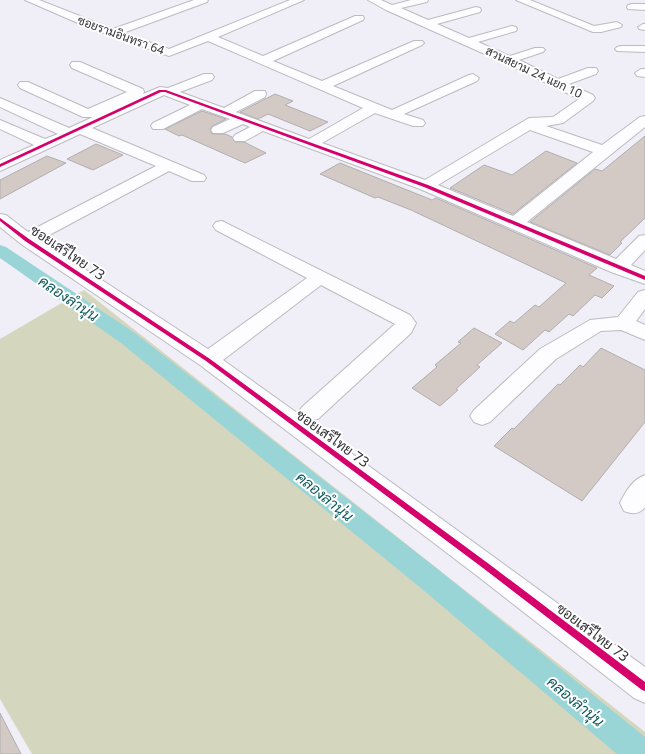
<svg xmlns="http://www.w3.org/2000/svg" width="645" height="754" viewBox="0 0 645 754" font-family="'Noto Sans',Sarabun,sans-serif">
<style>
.green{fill:#d4d6bd}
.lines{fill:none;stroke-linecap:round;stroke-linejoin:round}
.canal{fill:#99d4d7;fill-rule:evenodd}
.building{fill:#d4cac5;stroke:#b1aeb0}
.minor-casing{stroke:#bcbbc1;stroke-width:2}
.minor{fill:#fdfcfe;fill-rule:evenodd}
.cycleway-casing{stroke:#fff;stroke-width:2}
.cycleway{fill:#d6006c;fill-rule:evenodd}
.labels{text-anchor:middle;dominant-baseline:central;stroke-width:4;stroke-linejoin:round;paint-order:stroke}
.far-street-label{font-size:12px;fill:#35343a;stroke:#fff}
.street-label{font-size:14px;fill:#35343a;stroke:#fff}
.water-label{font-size:15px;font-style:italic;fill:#105a5b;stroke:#fff}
</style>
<rect width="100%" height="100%" fill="#f0eef6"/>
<path class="green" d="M 84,290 L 645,732 L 645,754 L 32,754 L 0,699 L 0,339 Z"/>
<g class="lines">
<path class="canal" d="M 0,245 L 6,247 L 135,333 L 440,571 L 645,737 L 645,754 L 617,754 L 422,589 L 121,343 L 0,258 Z"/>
</g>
<path class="building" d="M 275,94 L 293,101 L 285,105 L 328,122 L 310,131 L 268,114 L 258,119 L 240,112 Z
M 202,111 L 226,119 L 212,126 L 210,129 L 212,134 L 225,134 L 232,137 L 235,142 L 244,142 L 266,153 L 245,163 L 182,135 L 179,136 L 165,129 Z
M 645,136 L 645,218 L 620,242 L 622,243 L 610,255 L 530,222 L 595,169 L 602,171 Z
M 96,144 L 123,155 L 93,170 L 67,159 Z
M 546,151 L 577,163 L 513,214 L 450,188 L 484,165 L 512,175 Z
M 47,156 L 66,163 L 0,199 L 0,180 Z
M 340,163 L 432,200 L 436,198 L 597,268 L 589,275 L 614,286 L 602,298 L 595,295 L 573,316 L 569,314 L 549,332 L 545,330 L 523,350 L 495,334 L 510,321 L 514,323 L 535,305 L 539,307 L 566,283 L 411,210 L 378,197 L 375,198 L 320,174 Z
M 474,328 L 502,343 L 477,365 L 480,367 L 456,389 L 458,390 L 440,406 L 412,388 L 437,367 L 435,365 L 461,343 L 458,342 Z
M 601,348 L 645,370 L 645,422 L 582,501 L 494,446 L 512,428 L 514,429 L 558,384 L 560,385 L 580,365 L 583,367 Z
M 0,713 L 21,754 L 0,754 Z"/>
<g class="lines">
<defs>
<path id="minor" d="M 25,0 L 39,0 L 113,29 L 194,0 L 208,0 L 207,2 L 123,33 L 169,49 L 290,0 L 304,0 L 218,37 L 263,56 L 355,16 L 363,16 L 364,18 L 363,20 L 273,61 L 322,81 L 414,41 L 422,41 L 424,43 L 422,45 L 333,86 L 392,110 L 469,75 L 473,74 L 479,78 L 477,81 L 404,114 L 423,120 L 425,123 L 423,126 L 413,126 L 375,113 L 322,143 L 425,180 L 529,118 L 553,117 L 579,99 L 505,63 L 386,10 L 368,0 L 381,0 L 392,5 L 411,0 L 428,0 L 427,2 L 401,8 L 428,20 L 476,7 L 480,8 L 481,10 L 480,12 L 437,24 L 469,38 L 512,26 L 516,27 L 517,29 L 516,31 L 478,42 L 510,56 L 535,48 L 543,48 L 545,50 L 543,52 L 519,60 L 558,79 L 588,68 L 596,68 L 598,71 L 596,74 L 569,84 L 593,95 L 595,98 L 593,101 L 563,123 L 546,126 L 602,145 L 640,117 L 645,116 L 645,127 L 527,222 L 616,259 L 639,236 L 645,235 L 645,250 L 631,265 L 645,271 L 645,284 L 611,272 L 420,189 L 263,131 L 245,141 L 235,141 L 233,138 L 235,135 L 250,127 L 243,124 L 223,133 L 213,133 L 211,130 L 213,127 L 230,119 L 202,109 L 163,129 L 153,129 L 151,126 L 153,123 L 190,105 L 164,95 L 92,128 L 204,175 L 206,178 L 204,181 L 192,181 L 169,171 L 40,240 L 208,349 L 307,278 L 216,230 L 213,226 L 216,222 L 222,221 L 410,315 L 416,323 L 411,333 L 318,419 L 307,421 L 645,667 L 645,703 L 634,698 L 476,575 L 200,365 L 21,244 L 0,227 L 0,214 L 6,215 L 28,232 L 156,166 L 80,134 L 0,171 L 0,160 L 34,145 L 0,129 L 0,120 L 45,139 L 58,134 L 0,107 L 0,98 L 69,128 L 115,107 L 93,117 L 83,117 L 20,88 L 18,85 L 20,82 L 28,82 L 88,109 L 127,92 L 72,68 L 70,65 L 72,62 L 80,62 L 143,89 L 144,92 L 143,94 L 160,87 L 168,88 L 204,74 L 212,74 L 214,77 L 212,80 L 180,92 L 224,108 L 255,91 L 265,91 L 266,94 L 265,97 L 236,112 L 309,139 L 363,108 L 208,41 L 169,56 L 87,27 ZM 530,130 L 593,152 L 513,216 L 438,185 ZM 321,285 L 395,324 L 302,407 L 298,413 L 300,415 L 223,360 Z
M 516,0 L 530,0 L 594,26 L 617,22 L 622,25 L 621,27 L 601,32 L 593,32 Z
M 632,4 L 645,4 L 645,10 L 628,9 L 627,7 L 628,5 Z
M 643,24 L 645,24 L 645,30 L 639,29 L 638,27 Z
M 621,46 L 645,46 L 645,52 L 617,51 L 615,49 L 617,47 Z
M 641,69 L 645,69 L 645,77 L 637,76 L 635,73 Z
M 645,290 L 645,309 L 636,321 L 645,325 L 645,340 L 621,330 L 601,331 L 556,359 L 490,422 L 482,425 L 474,422 L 470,416 L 474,410 L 540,349 L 590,320 L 618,317 L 638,292 Z
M 645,475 L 645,507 C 639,515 632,514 624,511 L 620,503 C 626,491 632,480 645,475 Z"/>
</defs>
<use href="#minor" class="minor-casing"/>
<use href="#minor" class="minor"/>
<defs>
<path id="cycleway" d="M 159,90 L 166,90 L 428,185 L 645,276 L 645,280 L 424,187 L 165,92 L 161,92 L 0,167 L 0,164 Z
M 0,218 L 29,239 L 210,359 L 489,564 L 645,682 L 645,691 L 642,690 L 483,568 L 206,361 L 25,241 L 0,221 Z"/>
</defs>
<use href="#cycleway" class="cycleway-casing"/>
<use href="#cycleway" class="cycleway"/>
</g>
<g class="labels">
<g class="far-street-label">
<text transform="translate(121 35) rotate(20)">ซอยรามอินทรา 64</text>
<text transform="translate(534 72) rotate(25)">สวนสยาม 24 แยก 10</text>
</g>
<g class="street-label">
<text transform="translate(68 252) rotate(34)">ซอยเสรีไทย 73</text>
<text transform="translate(333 438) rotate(36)">ซอยเสรีไทย 73</text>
<text transform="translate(593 632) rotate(37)">ซอยเสรีไทย 73</text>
</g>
<g class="water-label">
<text transform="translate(69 298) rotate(34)">คลองลำนุ่น</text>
<text transform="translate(325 496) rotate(39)">คลองลำนุ่น</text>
<text transform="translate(576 701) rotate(40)">คลองลำนุ่น</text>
</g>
</g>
</svg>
